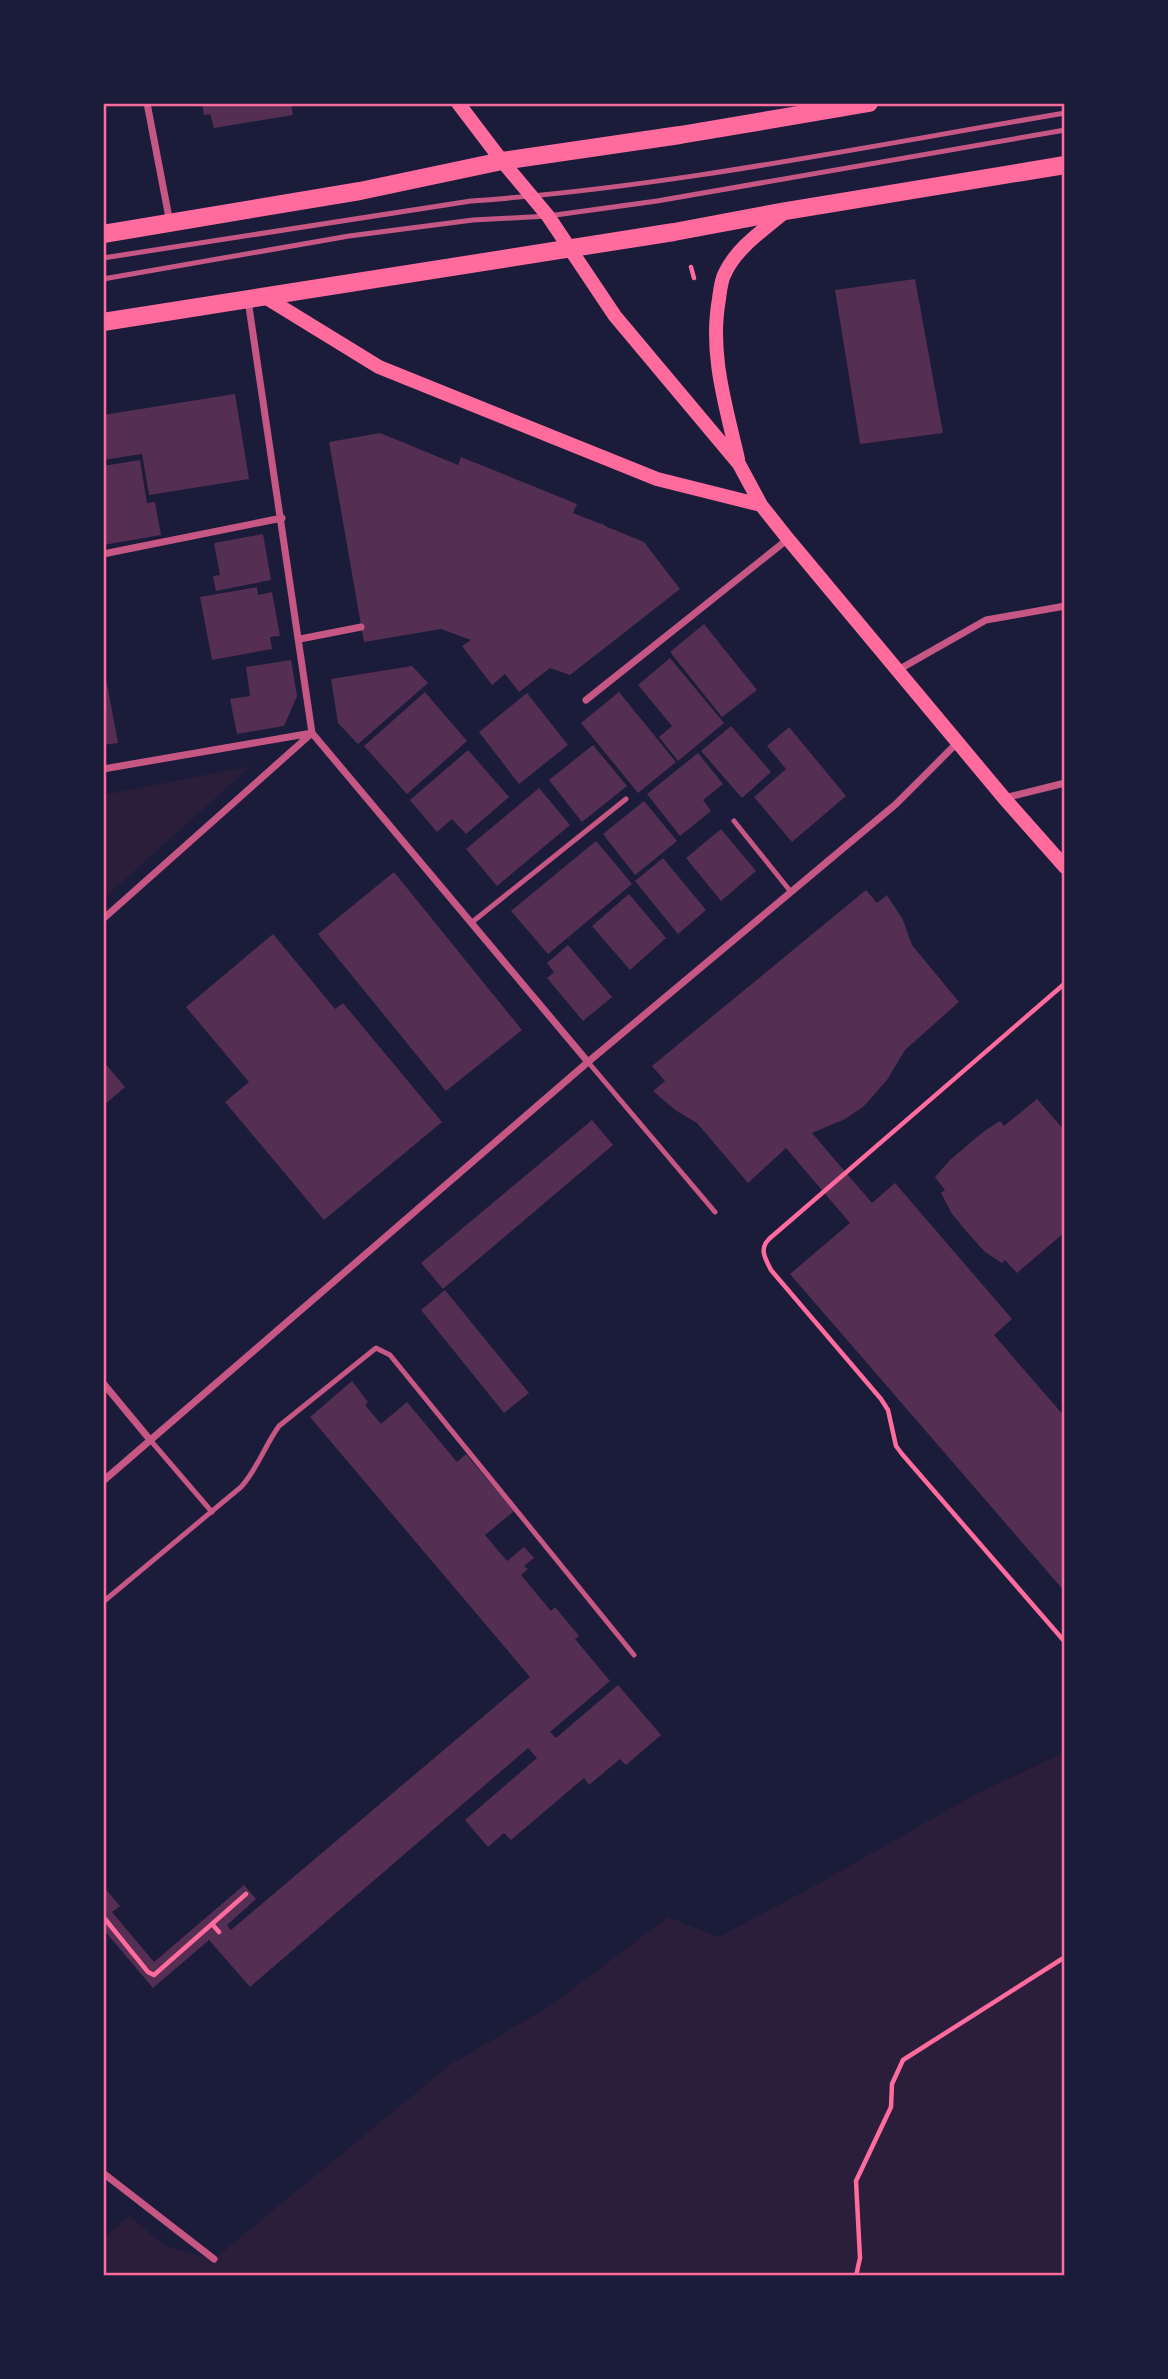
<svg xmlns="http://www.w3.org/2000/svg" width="1168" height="2379" viewBox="0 0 1168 2379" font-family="'Golos Text',sans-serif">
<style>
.green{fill:#2a1e3b}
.building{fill:#542f53}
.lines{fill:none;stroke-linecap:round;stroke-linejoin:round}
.path{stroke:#ff6b9d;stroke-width:4.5}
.service{stroke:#c65784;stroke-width:5}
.minor{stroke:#c65784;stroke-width:7}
.secondary{stroke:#ff6b9d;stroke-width:14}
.primary{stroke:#ff6b9d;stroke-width:18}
.neatline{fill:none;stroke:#ff6b9d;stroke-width:2.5}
</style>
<rect width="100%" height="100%" fill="#1b1b3a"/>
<path class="green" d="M 251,766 L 103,899 L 103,795 Z
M 1065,1752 L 1065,2276 L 103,2276 L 103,2238 L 129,2216 L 165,2246 L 214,2259 L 451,2064 L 550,2006 L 668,1917 L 718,1937 L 818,1884 L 974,1795 Z"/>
<path class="building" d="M 202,103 L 291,103 L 293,115 L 214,128 L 210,114 L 204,115 Z
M 915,279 L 943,433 L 860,444 L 835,290 Z
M 235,394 L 249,479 L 149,495 L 142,454 L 103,460 L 103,415 Z
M 380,433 L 458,465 L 461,457 L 577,504 L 573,513 L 601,524 L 602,523 L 605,526 L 644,542 L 680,589 L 570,675 L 550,668 L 519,692 L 505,674 L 492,685 L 462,646 L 471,640 L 441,629 L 364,642 L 329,442 Z
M 140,460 L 147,503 L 155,502 L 161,535 L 103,545 L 103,466 Z
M 263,534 L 271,580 L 216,591 L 213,576 L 220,575 L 214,543 Z
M 257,587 L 258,595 L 272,592 L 280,636 L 270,637 L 272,649 L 212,660 L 200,597 Z
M 704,624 L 757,690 L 722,717 L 670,652 Z
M 670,658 L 724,723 L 678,761 L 659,737 L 672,726 L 638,685 Z
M 291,660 L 297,696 L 284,726 L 237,734 L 230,699 L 250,696 L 246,667 Z
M 103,662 L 118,743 L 103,745 Z
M 412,666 L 428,683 L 358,744 L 338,723 L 331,679 Z
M 425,692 L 467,741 L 407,794 L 364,746 Z
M 619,692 L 676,762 L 638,793 L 581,723 Z
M 527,693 L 568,745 L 519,784 L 479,732 Z
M 731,726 L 771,772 L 742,798 L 701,751 Z
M 789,727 L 846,796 L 792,842 L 754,797 L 786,769 L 767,746 Z
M 593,745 L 627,786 L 582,822 L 549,780 Z
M 468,750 L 509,797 L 466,834 L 452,819 L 437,832 L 410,800 Z
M 698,753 L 723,784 L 703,800 L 711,811 L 680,836 L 647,794 Z
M 539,788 L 570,825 L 497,886 L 466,849 Z
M 644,801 L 677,841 L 635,875 L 603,834 Z
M 721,829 L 756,871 L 721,901 L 686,858 Z
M 596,841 L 632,884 L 548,954 L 511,911 Z
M 663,858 L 706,910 L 678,934 L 635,881 Z
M 394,872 L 522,1030 L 446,1091 L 318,934 Z
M 866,890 L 877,903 L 887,895 L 903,920 L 912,945 L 959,1002 L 905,1050 L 887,1080 L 863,1107 L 845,1119 L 812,1133 L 872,1203 L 895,1183 L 1012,1319 L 994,1335 L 1065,1417 L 1065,1592 L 790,1274 L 850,1223 L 786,1148 L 748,1183 L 697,1123 L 675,1110 L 653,1091 L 665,1081 L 652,1066 Z
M 629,894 L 666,938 L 630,970 L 592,926 Z
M 273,934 L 335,1009 L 343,1003 L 442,1122 L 324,1220 L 225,1102 L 249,1082 L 186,1007 Z
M 568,945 L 612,997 L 583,1021 L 547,978 L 554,972 L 547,963 Z
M 103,1061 L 125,1087 L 103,1106 Z
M 1037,1099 L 1065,1131 L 1065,1232 L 1017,1273 L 1005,1260 L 1002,1263 L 984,1251 L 967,1232 L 952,1214 L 941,1193 L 945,1190 L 935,1177 L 950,1160 L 983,1132 L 1000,1121 L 1004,1126 Z
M 592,1120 L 613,1145 L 443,1289 L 421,1263 Z
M 445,1290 L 529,1393 L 504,1413 L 421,1310 Z
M 352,1381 L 368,1402 L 365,1405 L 381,1424 L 407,1402 L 457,1462 L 466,1454 L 514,1511 L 485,1535 L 507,1561 L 524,1547 L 534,1558 L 524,1566 L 528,1569 L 521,1575 L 551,1611 L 555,1607 L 579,1636 L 575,1639 L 610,1681 L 550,1732 L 556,1738 L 618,1685 L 661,1735 L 626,1765 L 620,1759 L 589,1785 L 584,1778 L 511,1840 L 504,1833 L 488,1847 L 465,1820 L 537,1758 L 528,1748 L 250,1987 L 209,1940 L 153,1988 L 103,1929 L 103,1886 L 120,1906 L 112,1912 L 154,1962 L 244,1885 L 256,1899 L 227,1925 L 231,1930 L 530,1677 L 310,1417 Z"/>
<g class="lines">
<path class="path" d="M 691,267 L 694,278
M 1063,985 L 769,1239 C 759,1249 765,1258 771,1270 L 881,1399 L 888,1410 L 896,1446 L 902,1454 L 1065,1642
M 105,1919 L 148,1972 L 154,1975 L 246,1894
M 212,1924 L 219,1932
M 856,2276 L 860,2258 L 856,2181 L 891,2107 L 892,2084 L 903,2060 L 1065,1957"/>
<path class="service" d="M 103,258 L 471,201 C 671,187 868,146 1065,113
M 103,279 L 349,236 L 473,220 L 548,216 L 657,201 L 1065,130
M 734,821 L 791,892
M 471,923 L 626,799
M 588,1062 L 715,1212
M 151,1441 L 212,1512
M 103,1602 L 241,1487 C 257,1470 265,1445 279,1426 L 376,1348 L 390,1355 L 634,1655"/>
<path class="minor" d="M 147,103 L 170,223
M 248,300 L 312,733 L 588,1062
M 103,554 L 282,518
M 300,639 L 361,627
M 898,670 L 986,620 L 1065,606
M 586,700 L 788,539
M 103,769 L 312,733
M 1004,798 L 1065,783
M 103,919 L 312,733
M 103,1383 L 151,1441
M 103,1481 L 588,1062 L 896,804 L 958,742
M 103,2173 L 214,2259"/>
<path class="secondary" d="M 458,103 L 502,161 L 548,216 L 615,316 L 739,464 L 761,505 L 788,539 L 1004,798 L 1065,867
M 265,297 L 379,367 L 657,479 L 761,505
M 738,459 C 726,406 709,354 719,299 C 720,291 721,280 725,273 C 737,247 765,229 786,211"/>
<path class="primary" d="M 103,234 L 360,191 L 502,161 L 680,135 L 869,103
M 103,322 L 674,232 L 786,211 L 1065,165"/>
</g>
<rect width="1168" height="2379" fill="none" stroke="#1b1b3a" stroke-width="210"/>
<rect x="105" y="105" width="958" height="2169" class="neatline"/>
</svg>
